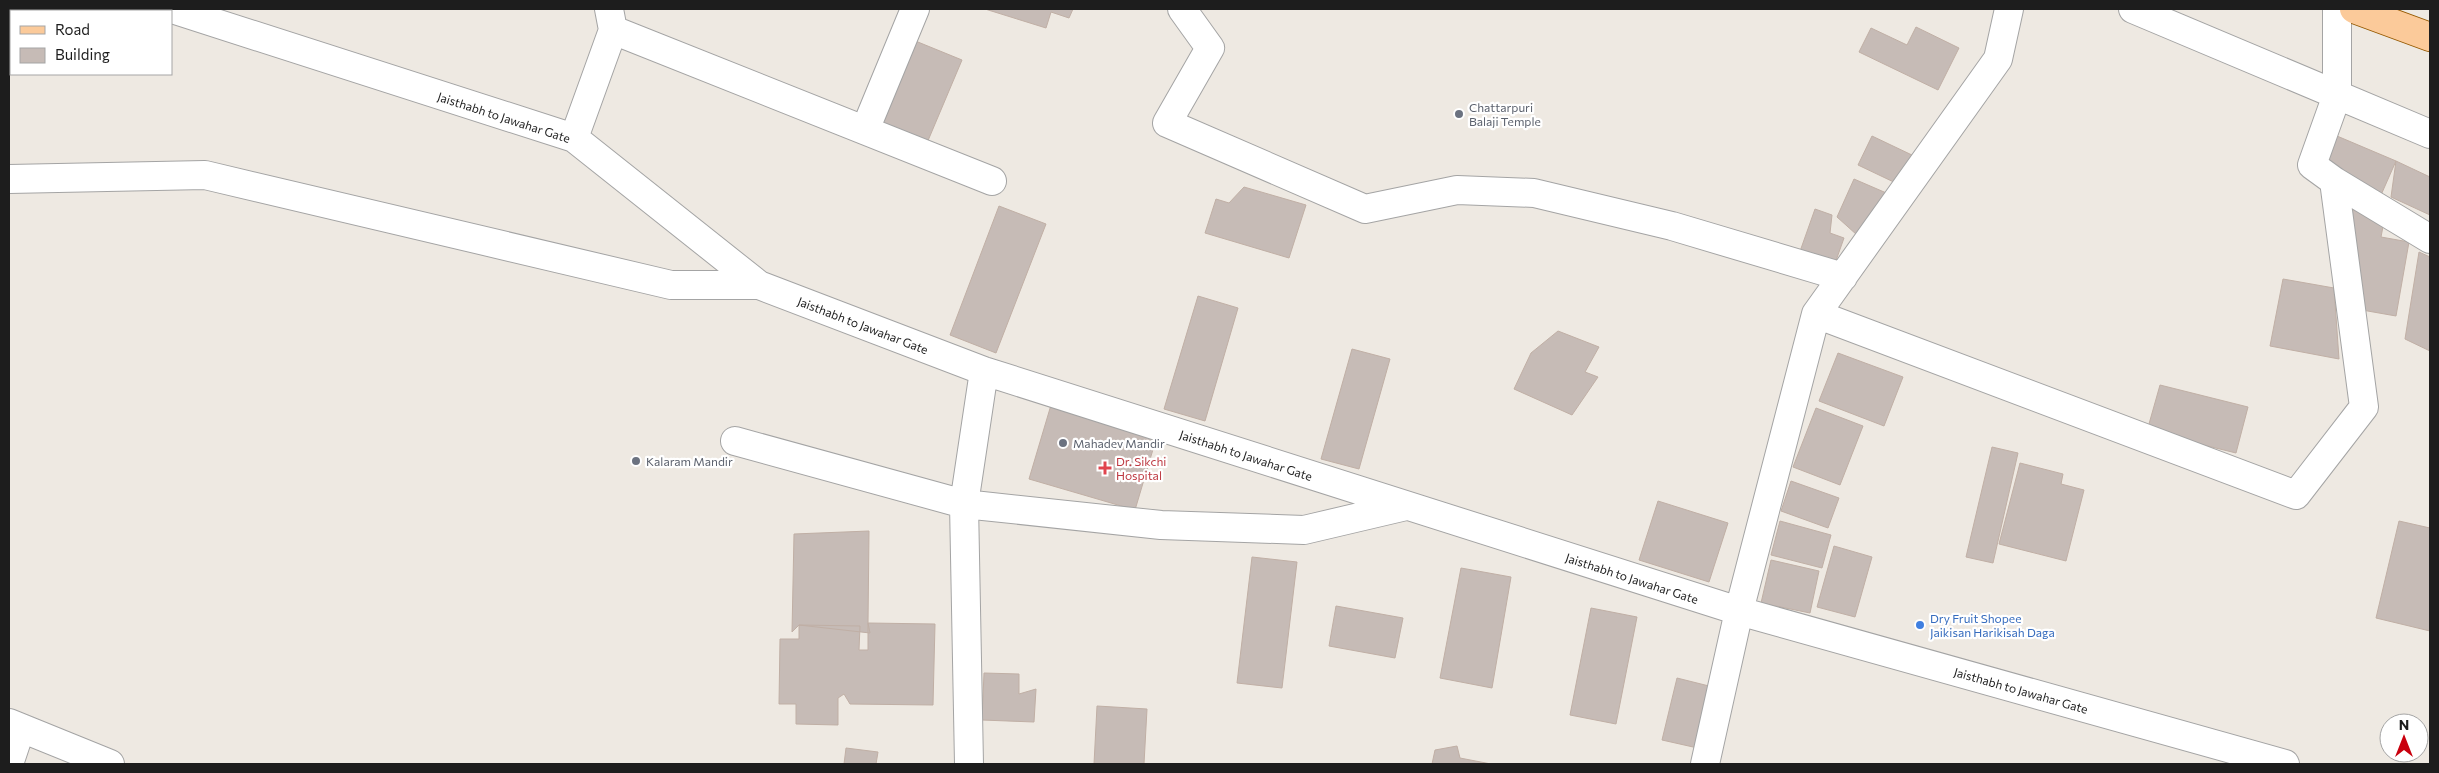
<svg xmlns="http://www.w3.org/2000/svg" width="2439" height="773" viewBox="0 0 2439 773" font-family="Commissioner,sans-serif">
<style>
.building{fill:#c6bbb6;stroke:#c0afa5}
.lines{fill:none;stroke-linecap:round;stroke-linejoin:round}
.minor-casing{stroke:#a4a4a4;stroke-width:30}
.primary-casing{stroke:#955900;stroke-width:30}
.minor{stroke:#fff;stroke-width:28}
.primary{stroke:#fbca9a;stroke-width:28}
.worship-dot{fill:#6b7280;stroke:#fff;stroke-width:2}
.health-dot{fill:#e0444e;stroke:#fff;stroke-width:2}
.shop-dot{fill:#3f7fe0;stroke:#fff;stroke-width:2}
.labels{text-anchor:middle;dominant-baseline:central;stroke-width:4.5;stroke-linejoin:round;paint-order:stroke}
.worship-label{font-size:12px;fill:#5b616d;stroke:#fff;text-anchor:start}
.street-label{font-size:12px;fill:#1d1d1d;stroke:#fff}
.health-label{font-size:12px;fill:#be3a42;stroke:#fff;text-anchor:start}
.shop-label{font-size:12px;fill:#366cbe;stroke:#fff;text-anchor:start}
</style>
<rect width="100%" height="100%" fill="#eee9e2"/>
<path class="building" d="M 985,9 L 1073,9 L 1069,18 L 1051,12 L 1046,28 Z
M 1916,27 L 1959,48 L 1938,90 L 1859,52 L 1871,28 L 1907,45 Z
M 913,40 L 962,60 L 927,143 L 878,123 Z
M 1872,136 L 1914,156 L 1900,185 L 1858,165 Z
M 2337,136 L 2396,161 L 2381,195 L 2322,170 Z
M 2396,161 L 2430,177 L 2430,215 L 2391,197 Z
M 1854,179 L 1891,195 L 1857,235 L 1837,217 Z
M 1244,187 L 1306,205 L 1289,258 L 1205,233 L 1216,199 L 1229,203 Z
M 999,206 L 1046,224 L 996,353 L 950,335 Z
M 1815,209 L 1832,215 L 1830,233 L 1844,238 L 1833,269 L 1798,257 Z
M 2346,209 L 2385,216 L 2381,237 L 2409,242 L 2396,316 L 2362,310 Z
M 2419,252 L 2430,257 L 2430,351 L 2405,339 Z
M 2283,279 L 2334,288 L 2339,359 L 2270,346 Z
M 1198,296 L 1238,308 L 1205,421 L 1164,409 Z
M 1558,331 L 1599,347 L 1585,372 L 1598,377 L 1572,415 L 1514,389 L 1531,353 Z
M 1352,349 L 1390,359 L 1359,469 L 1321,459 Z
M 1838,353 L 1903,377 L 1884,426 L 1819,401 Z
M 2160,385 L 2248,407 L 2236,453 L 2147,431 Z
M 1051,405 L 1157,436 L 1135,510 L 1029,479 Z
M 1816,408 L 1863,426 L 1840,485 L 1793,467 Z
M 1992,447 L 2018,453 L 1993,563 L 1966,557 Z
M 2020,463 L 2063,474 L 2061,484 L 2084,490 L 2066,561 L 1999,544 Z
M 1791,481 L 1839,498 L 1828,528 L 1781,511 Z
M 1658,501 L 1728,523 L 1709,582 L 1639,560 Z
M 1780,521 L 1831,535 L 1822,568 L 1771,555 Z
M 2399,521 L 2430,528 L 2430,631 L 2376,618 Z
M 869,531 L 868,623 L 870,633 L 799,625 L 792,632 L 794,534 Z
M 1834,546 L 1872,557 L 1855,617 L 1817,607 Z
M 1252,557 L 1297,562 L 1282,688 L 1237,683 Z
M 1771,560 L 1819,571 L 1810,613 L 1761,603 Z
M 1461,568 L 1511,577 L 1492,688 L 1440,678 Z
M 1336,606 L 1403,618 L 1395,658 L 1329,646 Z
M 1591,608 L 1637,617 L 1616,724 L 1570,715 Z
M 868,623 L 935,624 L 933,705 L 850,704 L 844,694 L 838,698 L 838,725 L 796,724 L 796,704 L 779,704 L 780,639 L 799,639 L 799,625 L 860,626 L 859,650 L 868,650 Z
M 984,673 L 1019,674 L 1019,694 L 1036,689 L 1034,722 L 982,720 Z
M 1677,678 L 1717,688 L 1702,749 L 1662,740 Z
M 1097,706 L 1147,709 L 1144,764 L 1094,764 Z
M 1457,746 L 1460,758 L 1491,764 L 1432,764 L 1435,750 Z
M 846,748 L 878,752 L 876,764 L 844,764 Z"/>
<g class="lines">
<defs>
<path id="minor" d="M 172,9 L 574,138 L 759,285 L 984,371 L 1739,611 L 2285,764
M 1182,9 L 1210,48 L 1167,123 L 1365,209 L 1457,190 L 1534,193 L 1672,226 L 1843,277
M 2133,9 L 2430,134
M 613,30 L 992,181
M 865,130 L 915,9
M 574,138 L 613,30 L 609,9
M 9,179 L 205,175 L 671,285 L 759,285
M 2334,181 L 2430,239
M 1816,314 L 2296,495 L 2364,407 L 2334,181 L 2312,165 L 2337,95 L 2337,9
M 735,441 L 964,504 L 1161,525 L 1304,530 L 1406,506
M 9,723 L 110,764
M 9,764 L 21,728
M 969,764 L 964,504 L 984,371
M 1705,764 L 1739,611 L 1816,314 L 1998,59 L 2009,9"/>
<path id="primary" d="M 2354,9 L 2430,37"/>
</defs>
<use href="#minor" class="minor-casing"/>
<use href="#primary" class="primary-casing"/>
<use href="#minor" class="minor"/>
<use href="#primary" class="primary"/>
</g>
<g class="worship-dot">
<circle cx="1459" cy="114" r="5"/>
<circle cx="1063" cy="443" r="5"/>
<circle cx="636" cy="461" r="5"/>
</g>
<path class="health-dot" d="M1102.5 460.5h5v5h5v5h-5v5h-5v-5h-5v-5h5z"/>
<circle class="shop-dot" cx="1920" cy="625" r="5"/>
<g class="labels">
<g class="worship-label">
<text x="1469" y="107">Chattarpuri<tspan x="1469" dy="14">Balaji Temple</tspan></text>
<text x="1073" y="443">Mahadev Mandir</text>
<text x="646" y="461">Kalaram Mandir</text>
</g>
<g class="street-label">
<text transform="translate(504 117) rotate(18)">Jaisthabh to Jawahar Gate</text>
<text transform="translate(863 325) rotate(21)">Jaisthabh to Jawahar Gate</text>
<text transform="translate(1246 455) rotate(18)">Jaisthabh to Jawahar Gate</text>
<text transform="translate(1632 578) rotate(18)">Jaisthabh to Jawahar Gate</text>
<text transform="translate(2021 690) rotate(16)">Jaisthabh to Jawahar Gate</text>
</g>
<g class="health-label">
<text x="1116" y="461">Dr. Sikchi<tspan x="1116" dy="14">Hospital</tspan></text>
</g>
<g class="shop-label">
<text x="1930" y="618">Dry Fruit Shopee<tspan x="1930" dy="14">Jaikisan Harikisah Daga</tspan></text>
</g>
</g>
<rect width="2439" height="773" fill="none" stroke="#1d1d1d" stroke-width="20"/>
<rect x="10" y="10" width="162" height="65" fill="#ffffff" stroke="#a5a5a5"/>
<rect x="20" y="26" width="25" height="8" fill="#fbca9a" stroke="#a5a5a5"/>
<text x="55" y="35" font-size="15" fill="#1d1d1d">Road</text>
<rect x="20" y="48" width="25" height="15" fill="#c6bbb6" stroke="#a5a5a5"/>
<text x="55" y="60" font-size="15" fill="#1d1d1d">Building</text>
<g transform="translate(2404 738)"><circle r="24" fill="#ffffff" stroke="#a5a5a5"/>
<path d="M0-4L9 19L0 12L-9 19Z" fill="#c9000e"/>
<text y="-8" font-size="14" font-weight="bold" text-anchor="middle" fill="#1d1d1d">N</text>
</g>
</svg>
